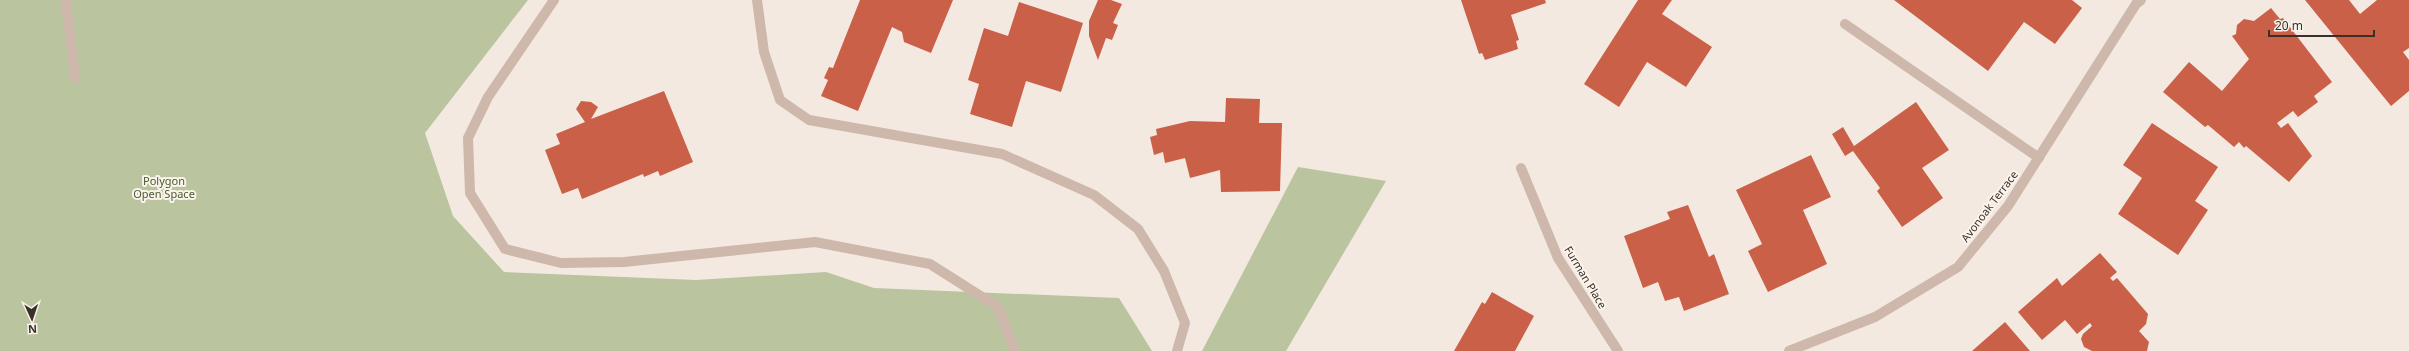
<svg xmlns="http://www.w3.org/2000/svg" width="2409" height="351" viewBox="0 0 2409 351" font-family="'Noto Sans',sans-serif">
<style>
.green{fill:#bac49f}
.building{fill:#ca6048}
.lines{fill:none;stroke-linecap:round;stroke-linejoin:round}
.service{stroke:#cdb8ab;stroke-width:10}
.minor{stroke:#cdb8ab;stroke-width:10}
.labels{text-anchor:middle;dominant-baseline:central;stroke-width:4;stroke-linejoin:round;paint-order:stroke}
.park-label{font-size:11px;fill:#4c5a2d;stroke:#fbf4ed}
.street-label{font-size:11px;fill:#3b2f2a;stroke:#fbf4ed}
</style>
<rect width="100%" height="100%" fill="#f4e9e0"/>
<path class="green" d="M 0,0 L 528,0 L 425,133 L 453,216 L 504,272 L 696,280 L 826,272 L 874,288 L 1119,298 L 1152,351 L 0,351 Z
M 1298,167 L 1386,181 L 1286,351 L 1202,351 Z"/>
<path class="building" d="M 860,0 L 953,0 L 931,53 L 904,42 L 902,32 L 892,27 L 858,111 L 821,96 L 828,80 L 824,78 L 829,67 L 833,68 Z
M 1098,0 L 1111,0 L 1122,4 L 1113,23 L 1118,25 L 1112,40 L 1106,38 L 1098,60 L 1089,36 L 1089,21 Z
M 1461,0 L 1545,0 L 1546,3 L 1511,15 L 1519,40 L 1516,41 L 1518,49 L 1485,60 L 1482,53 L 1479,54 Z
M 1638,0 L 1672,0 L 1662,14 L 1712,47 L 1686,87 L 1647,62 L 1619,107 L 1584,84 Z
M 1894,0 L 2072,0 L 2082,8 L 2055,44 L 2024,22 L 1988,71 Z
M 2305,0 L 2349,0 L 2360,14 L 2377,0 L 2409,0 L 2409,48 L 2403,52 L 2409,60 L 2409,91 L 2391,106 Z
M 1019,2 L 1083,23 L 1061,92 L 1026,81 L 1012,127 L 970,114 L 979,84 L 968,80 L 984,28 L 1008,36 Z
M 2271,8 L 2280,19 L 2283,18 L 2332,82 L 2314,96 L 2318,102 L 2298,117 L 2293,111 L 2277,123 L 2281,128 L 2288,123 L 2312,156 L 2289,182 L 2246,146 L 2244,148 L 2239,142 L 2234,147 L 2208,125 L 2205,127 L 2163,92 L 2189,62 L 2222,91 L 2249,59 L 2232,36 L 2236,34 L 2237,25 L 2244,19 L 2254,21 Z
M 664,91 L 693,162 L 660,176 L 658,171 L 644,177 L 643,174 L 582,199 L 578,188 L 562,194 L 545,150 L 560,144 L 556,134 L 585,122 L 576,109 L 581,101 L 591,102 L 598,107 L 591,119 Z
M 1226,98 L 1260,99 L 1259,123 L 1282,123 L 1280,191 L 1221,192 L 1220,170 L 1190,178 L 1185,158 L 1165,163 L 1163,152 L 1154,155 L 1150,137 L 1157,135 L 1156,129 L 1190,121 L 1225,122 Z
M 1916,102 L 1949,150 L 1922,168 L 1943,198 L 1902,227 L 1877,191 L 1880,188 L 1853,151 L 1845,156 L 1832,134 L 1843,127 L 1854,146 Z
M 2152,123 L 2218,167 L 2195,201 L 2208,210 L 2178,255 L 2118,214 L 2142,178 L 2123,165 Z
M 1811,155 L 1831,197 L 1803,210 L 1827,264 L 1768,292 L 1748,251 L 1762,244 L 1736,190 Z
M 1688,205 L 1709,257 L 1714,254 L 1729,294 L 1684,311 L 1679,297 L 1665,301 L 1658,282 L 1643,288 L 1624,236 L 1670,219 L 1667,212 Z
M 2100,253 L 2117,272 L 2110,278 L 2113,281 L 2117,278 L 2148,314 L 2146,324 L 2139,331 L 2149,342 L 2147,351 L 2092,351 L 2084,347 L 2081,339 L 2083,334 L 2092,326 L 2090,323 L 2077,334 L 2065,320 L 2042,340 L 2018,312 L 2057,278 L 2062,286 Z
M 1492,292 L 1534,316 L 1515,351 L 1454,351 L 1482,302 L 1485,304 Z
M 2005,322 L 2030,351 L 1972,351 Z"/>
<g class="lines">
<path class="service" d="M 66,0 L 75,78
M 554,0 L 488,97 L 468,138 L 470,193 L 505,249 L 561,263 L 624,262 L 815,242 L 930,264 L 998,307 L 1015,351
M 757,0 L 764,52 L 780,100 L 809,120 L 1002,154 L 1094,195 L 1138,229 L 1164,271 L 1185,323 L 1177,351
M 1845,24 L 2039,158"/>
<path class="minor" d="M 1521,168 L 1558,258 L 1618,351
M 1789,351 L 1875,317 L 1958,267 L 2008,206 L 2136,4 L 2141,0"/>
</g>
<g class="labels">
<g class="park-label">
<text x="164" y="180">Polygon<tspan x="164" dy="13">Open Space</tspan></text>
</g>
<g class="street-label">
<text transform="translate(1989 206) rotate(-53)">Avonoak Terrace</text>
<text transform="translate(1586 277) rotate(59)">Furman Place</text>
</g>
</g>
<g transform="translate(32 319) rotate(177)" stroke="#fbf4ed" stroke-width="3" paint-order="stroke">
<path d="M0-3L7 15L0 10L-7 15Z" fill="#3b2f2a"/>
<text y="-6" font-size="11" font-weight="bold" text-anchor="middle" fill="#3b2f2a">N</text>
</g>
<path d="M2269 30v6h105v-6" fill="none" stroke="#3b2f2a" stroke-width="2"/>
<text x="2275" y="30" font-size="12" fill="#3b2f2a" stroke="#fbf4ed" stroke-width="3" paint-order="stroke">20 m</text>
</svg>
